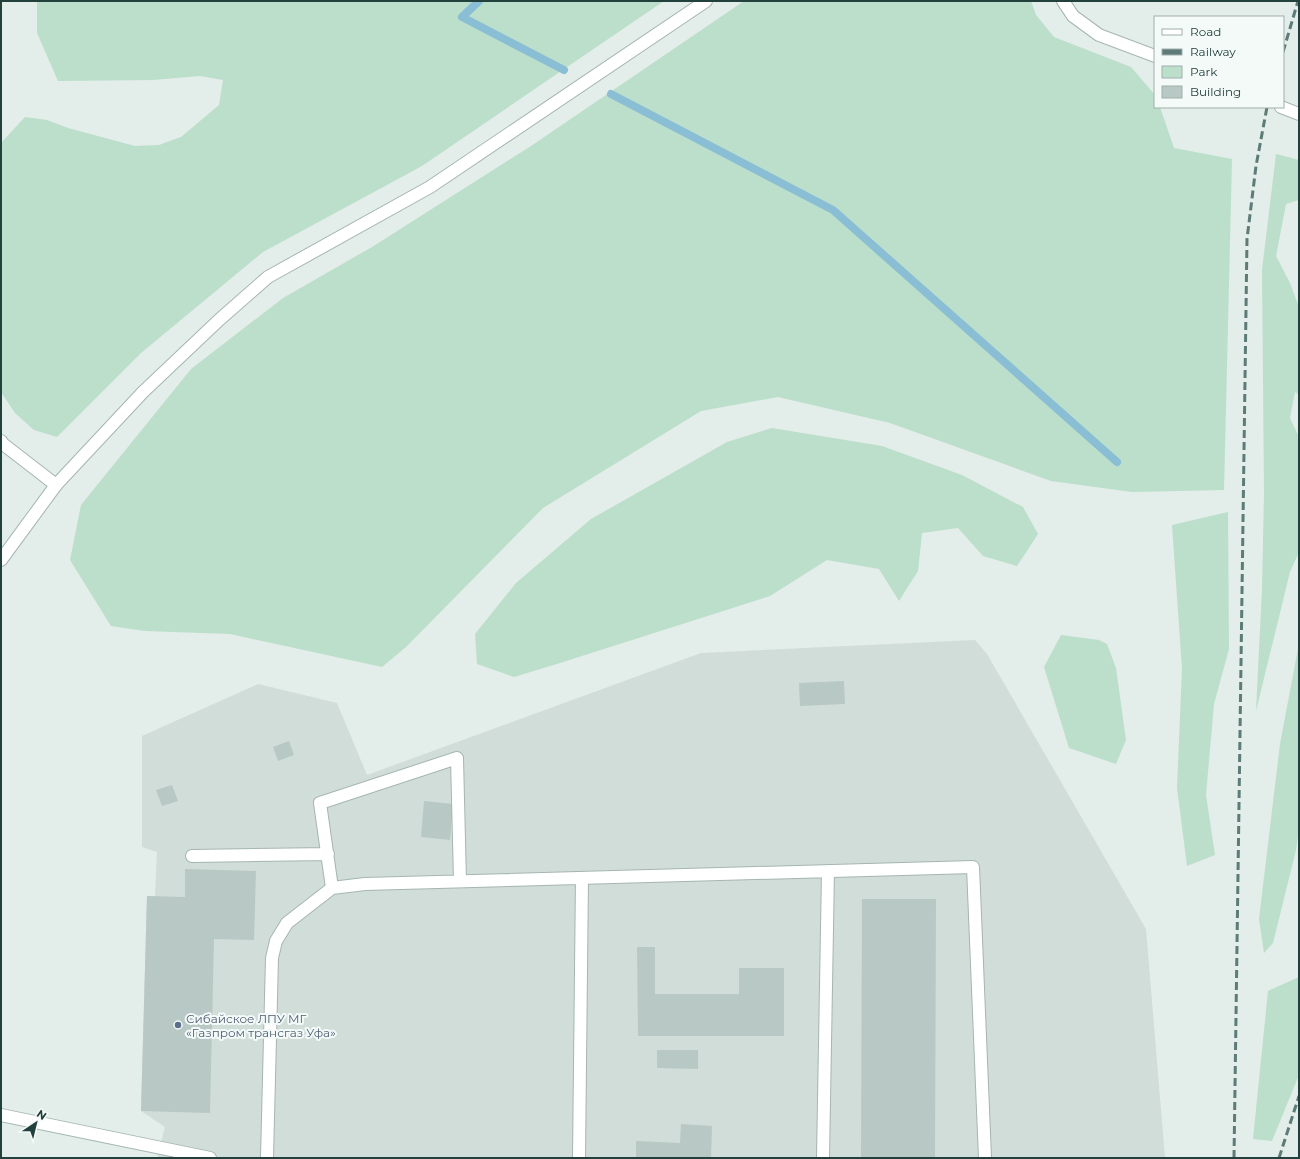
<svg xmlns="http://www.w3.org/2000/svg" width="1300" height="1159" viewBox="0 0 1300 1159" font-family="Montserrat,sans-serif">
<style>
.built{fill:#d1ddd9}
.green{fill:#bbdfca}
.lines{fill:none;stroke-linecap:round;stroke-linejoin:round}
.stream{stroke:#8abed4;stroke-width:8}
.building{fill:#b8c8c4}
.service-casing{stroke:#a5b6b2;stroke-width:14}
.minor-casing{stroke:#a5b6b2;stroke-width:14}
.tertiary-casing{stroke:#a5b6b2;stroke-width:14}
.service{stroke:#fff;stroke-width:12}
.minor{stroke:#fff;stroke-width:12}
.tertiary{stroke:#fff;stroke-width:12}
.rail{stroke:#5d7b77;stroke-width:3;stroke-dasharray:8 4;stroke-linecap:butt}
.service-dot{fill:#5c6f8a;stroke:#f4faf8;stroke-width:1.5}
.labels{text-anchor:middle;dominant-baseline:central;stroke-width:4;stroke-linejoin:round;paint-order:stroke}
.service-label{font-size:12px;fill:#4e5e75;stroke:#f4faf8;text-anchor:start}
</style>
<rect width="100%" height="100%" fill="#e3edea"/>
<path class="built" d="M 975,640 L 987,654 L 1146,929 L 1165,1158 L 157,1158 L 165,1127 L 141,1111 L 147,896 L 155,896 L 157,852 L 142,847 L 142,736 L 258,684 L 337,703 L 367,775 L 701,653 Z"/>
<path class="green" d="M 37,1 L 664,1 L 422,166 L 263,252 L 141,353 L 57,437 L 34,430 L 15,413 L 1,392 L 1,143 L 25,117 L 47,120 L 68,128 L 135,146 L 159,145 L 181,137 L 219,105 L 223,80 L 200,76 L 153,80 L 58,81 L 37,33 Z
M 744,1 L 1031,1 L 1036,15 L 1054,37 L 1131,67 L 1155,95 L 1155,107 L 1160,107 L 1174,148 L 1232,159 L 1224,490 L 1132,492 L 1051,481 L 890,423 L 778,397 L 701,411 L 543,508 L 406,647 L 382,667 L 230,634 L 145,631 L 111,626 L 70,560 L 81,505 L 191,369 L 283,298 L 372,247 L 531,146 Z
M 1276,154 L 1299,160 L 1299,200 L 1286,204 L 1276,256 L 1290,283 L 1299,307 L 1299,395 L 1295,392 L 1290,418 L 1299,437 L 1299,552 L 1290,572 L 1256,711 L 1262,589 L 1264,493 L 1262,270 Z
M 772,428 L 882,446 L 962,475 L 1023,507 L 1038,534 L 1017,566 L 983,556 L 958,528 L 922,533 L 918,571 L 899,601 L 879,569 L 827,560 L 770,596 L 560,663 L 514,677 L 477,664 L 475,634 L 516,583 L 591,519 L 727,442 Z
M 1228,512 L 1229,649 L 1214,704 L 1206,795 L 1215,855 L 1187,866 L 1177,788 L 1182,669 L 1172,525 Z
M 1061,635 L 1099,640 L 1107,644 L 1116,668 L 1126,740 L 1116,764 L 1069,748 L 1044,667 Z
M 1299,643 L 1299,829 L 1296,850 L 1273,943 L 1264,953 L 1259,919 L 1280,744 Z
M 1299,977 L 1299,1075 L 1272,1141 L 1253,1139 L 1268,991 Z"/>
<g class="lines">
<path class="stream" d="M 479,1 L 462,17 L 564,70
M 611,94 L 833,210 L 1117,462"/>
</g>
<path class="building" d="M 844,681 L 845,704 L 800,706 L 799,683 Z
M 289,741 L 294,755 L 278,761 L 273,747 Z
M 172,785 L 178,801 L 162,806 L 156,790 Z
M 424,801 L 453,804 L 450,840 L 421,837 Z
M 185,869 L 256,871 L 254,940 L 214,939 L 210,1113 L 141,1111 L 147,896 L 185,897 Z
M 862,899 L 936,899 L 935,1158 L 861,1158 Z
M 637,947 L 655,947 L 655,994 L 739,994 L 739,968 L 784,968 L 784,1036 L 638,1036 Z
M 657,1050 L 698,1050 L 698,1069 L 657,1068 Z
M 681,1124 L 712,1126 L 711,1158 L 636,1158 L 636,1141 L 680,1143 Z"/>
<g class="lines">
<defs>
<path id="service" d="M 192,856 L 328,854
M 332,888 L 320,803 L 457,758 L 460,881
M 1,1115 L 210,1158
M 267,1158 L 272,958 L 276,941 L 287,923 L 332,888 L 365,884 L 973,867 L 985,1158
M 579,1158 L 582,878
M 823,1158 L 828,871"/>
<path id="minor" d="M 1063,1 L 1073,16 L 1099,35 L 1155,56
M 1281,107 L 1299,114
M 1,441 L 3,444 L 56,485"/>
<path id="tertiary" d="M 1,560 L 56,485 L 143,392 L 219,320 L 268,277 L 430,187 L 706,1"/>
</defs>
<use href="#service" class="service-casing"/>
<use href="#minor" class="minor-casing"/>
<use href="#tertiary" class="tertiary-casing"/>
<use href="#service" class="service"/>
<use href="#minor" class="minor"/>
<use href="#tertiary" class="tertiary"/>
<path class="rail" d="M 1283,52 L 1298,1
M 1234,1158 L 1247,239 L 1256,166 L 1267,107
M 1279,1158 L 1299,1096"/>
</g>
<circle class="service-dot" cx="178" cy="1025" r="4"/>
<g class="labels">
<g class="service-label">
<text x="186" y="1018">Сибайское ЛПУ МГ<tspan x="186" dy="14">«Газпром трансгаз Уфа»</tspan></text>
</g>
</g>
<rect width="1300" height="1159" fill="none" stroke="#22403c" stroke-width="4"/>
<rect x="1154" y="16" width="130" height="92" fill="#f4faf8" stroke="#a0b0ad"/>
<rect x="1162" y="29" width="20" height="6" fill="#ffffff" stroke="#a0b0ad"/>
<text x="1190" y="36" font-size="12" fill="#22403c">Road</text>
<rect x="1162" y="49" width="20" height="6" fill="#5d7b77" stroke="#a0b0ad"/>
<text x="1190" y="56" font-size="12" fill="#22403c">Railway</text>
<rect x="1162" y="66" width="20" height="12" fill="#bbdfca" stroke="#a0b0ad"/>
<text x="1190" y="76" font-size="12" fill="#22403c">Park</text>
<rect x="1162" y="86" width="20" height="12" fill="#b8c8c4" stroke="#a0b0ad"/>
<text x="1190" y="96" font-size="12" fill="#22403c">Building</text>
<g transform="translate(36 1123) rotate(35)" stroke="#f4faf8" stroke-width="3" paint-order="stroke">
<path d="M0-3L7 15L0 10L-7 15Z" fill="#22403c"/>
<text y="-6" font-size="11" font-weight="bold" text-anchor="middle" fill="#22403c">N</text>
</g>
</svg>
